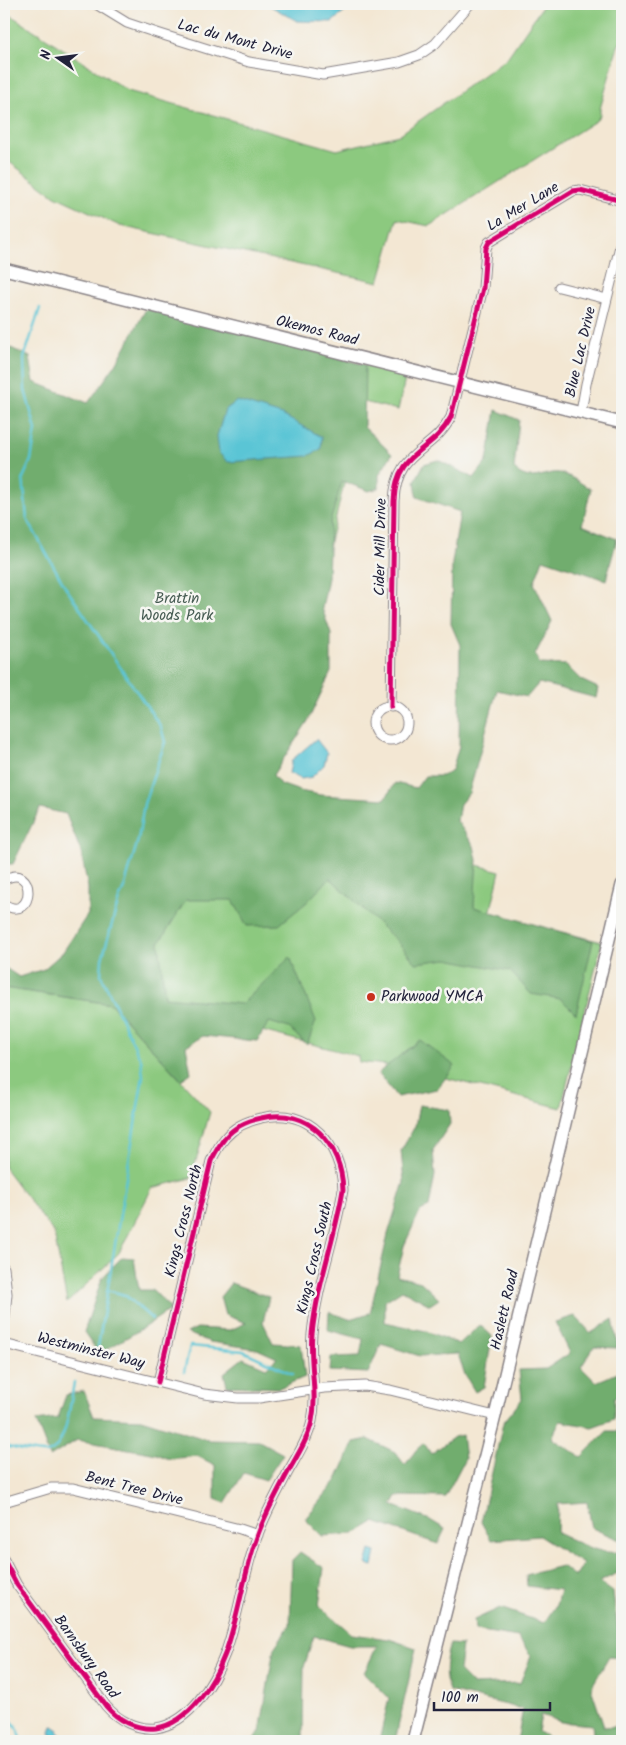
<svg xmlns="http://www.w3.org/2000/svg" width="626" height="1745" viewBox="0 0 626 1745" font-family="Kalam,sans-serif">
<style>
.green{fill:#8cc97f;stroke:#57765d}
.forest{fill:#71ad6e;stroke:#4a6854}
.water{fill:#5ac5d5;stroke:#3e7488}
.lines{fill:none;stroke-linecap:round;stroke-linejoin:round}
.stream{stroke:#5ac5d5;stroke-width:2.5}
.street-casing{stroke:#8a8487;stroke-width:11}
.secondary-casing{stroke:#8a8487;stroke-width:14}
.street{stroke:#fff;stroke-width:9}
.secondary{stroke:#fff;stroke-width:11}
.cycleway-casing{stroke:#f6f6f2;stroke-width:8}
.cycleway{stroke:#d6006c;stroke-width:5}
.poi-dot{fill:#c8321e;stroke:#f6f6f2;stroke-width:2}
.labels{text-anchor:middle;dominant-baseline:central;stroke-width:5;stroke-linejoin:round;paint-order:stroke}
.street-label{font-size:15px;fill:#22223b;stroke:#f6f6f2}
.park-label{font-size:15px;fill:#475c53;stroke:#f6f6f2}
.poi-label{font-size:15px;fill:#22223b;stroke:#f6f6f2;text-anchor:start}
</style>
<rect width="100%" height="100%" fill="#f6f6f2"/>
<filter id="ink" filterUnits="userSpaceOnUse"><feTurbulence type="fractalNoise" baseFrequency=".02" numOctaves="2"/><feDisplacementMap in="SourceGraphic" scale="10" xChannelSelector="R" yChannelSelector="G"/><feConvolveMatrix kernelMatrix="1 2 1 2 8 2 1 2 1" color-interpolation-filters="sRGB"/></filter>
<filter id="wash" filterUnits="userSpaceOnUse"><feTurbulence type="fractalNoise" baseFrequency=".0096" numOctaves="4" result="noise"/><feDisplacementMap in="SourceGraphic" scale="20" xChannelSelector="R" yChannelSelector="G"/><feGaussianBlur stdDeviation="1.12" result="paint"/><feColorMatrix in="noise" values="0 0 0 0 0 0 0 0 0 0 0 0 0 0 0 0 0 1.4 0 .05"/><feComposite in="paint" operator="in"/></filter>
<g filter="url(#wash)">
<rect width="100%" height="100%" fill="#f3e7d3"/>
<path class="green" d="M 4,4 L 5,4 L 4,11 L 128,91 L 337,150 L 399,135 L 507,58 L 544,4 L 622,4 L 622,40 L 618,46 L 600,109 L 600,115 L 597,120 L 429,226 L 397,219 L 379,282 L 120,226 L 55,196 L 4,158 Z
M 146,309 L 406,375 L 398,410 L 364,402 L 264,811 L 500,871 L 490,914 L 602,942 L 561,1108 L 404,1067 L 359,1062 L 358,1056 L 104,990 L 158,786 L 92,507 Z
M 4,988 L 111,1004 L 210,1112 L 191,1178 L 152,1188 L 119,1253 L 67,1303 L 54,1233 L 4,1167 Z"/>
<path class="forest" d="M 146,309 L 365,365 L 364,427 L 392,454 L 379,475 L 379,488 L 369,491 L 342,481 L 330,523 L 328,578 L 322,608 L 331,634 L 331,672 L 308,721 L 273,775 L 280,784 L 300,791 L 320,795 L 385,799 L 395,783 L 416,788 L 425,776 L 442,776 L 452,770 L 459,746 L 460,645 L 451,624 L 452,563 L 460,512 L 417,497 L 415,481 L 424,464 L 438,460 L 474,478 L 487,461 L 496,410 L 519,420 L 514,469 C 533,487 547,468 563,474 C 573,477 583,485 591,489 L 582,525 L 617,539 L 606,580 L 543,559 L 534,583 L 552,621 L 535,655 L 540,664 L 566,665 L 581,680 L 598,688 L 596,698 L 539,683 L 527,697 L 497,690 L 469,793 L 460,804 L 457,821 L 474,846 L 477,860 L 474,907 L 593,941 L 576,1014 L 561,999 L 531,994 L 510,971 L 447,959 L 416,963 L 396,940 L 330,878 L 307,902 L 279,925 L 247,926 L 233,900 L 186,900 L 159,943 L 165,997 L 242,1004 L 290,957 L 316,1021 L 307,1045 L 289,1028 L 269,1022 L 257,1041 L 203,1036 L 186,1046 L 191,1073 L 181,1080 L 111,1004 L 4,988 L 4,967 L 19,977 L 44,969 L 63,952 L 88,914 L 88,888 L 81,852 L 66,814 L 40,808 L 13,864 L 4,864 L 4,363 L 11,348 L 30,357 L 34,382 L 88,403 L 116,364 Z
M 420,1040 L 455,1066 L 437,1089 L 397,1097 L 378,1073 Z
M 419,1105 L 449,1110 L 450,1124 L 433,1150 L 435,1175 L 429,1207 L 420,1211 L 404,1246 L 397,1276 L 421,1282 L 439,1299 L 430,1305 L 402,1290 L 385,1301 L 385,1322 L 426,1331 L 459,1344 L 480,1325 L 492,1336 L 484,1387 L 475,1392 L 465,1375 L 458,1354 L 420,1356 L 381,1344 L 368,1373 L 330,1371 L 331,1357 L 360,1356 L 363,1339 L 328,1330 L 329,1312 L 349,1319 L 370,1313 L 388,1234 L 404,1182 L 401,1151 L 415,1126 Z
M 122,1257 L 134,1258 L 139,1290 L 153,1290 L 171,1309 L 143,1328 L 99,1354 L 84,1332 L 102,1278 Z
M 231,1283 L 269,1297 L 263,1322 L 273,1343 L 301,1345 L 305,1377 L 279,1388 L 227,1386 L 224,1373 L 243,1358 L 266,1368 L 277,1358 L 257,1349 L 210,1342 L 187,1333 L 197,1328 L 230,1330 L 246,1323 L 225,1315 L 220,1297 Z
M 575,1316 L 591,1333 L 613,1319 L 618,1348 L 594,1347 L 581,1367 L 596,1382 L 620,1372 L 622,1372 L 622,1398 L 614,1397 L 614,1419 L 592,1427 L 560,1421 L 552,1438 L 581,1457 L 607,1431 L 622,1431 L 622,1541 L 592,1528 L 587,1502 L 558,1504 L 557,1533 C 575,1541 602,1557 622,1551 L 622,1571 L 599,1582 L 613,1592 L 619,1639 L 622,1640 L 622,1658 L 609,1657 L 591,1688 L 604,1727 L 622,1726 L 622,1741 L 594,1741 L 592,1725 L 561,1722 L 541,1715 L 538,1732 L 551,1739 L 551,1741 L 517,1741 L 523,1709 L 449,1691 C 443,1675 445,1660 450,1644 L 462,1645 L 459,1671 L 473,1685 L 520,1683 L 531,1656 L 518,1637 L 475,1630 L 474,1620 L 500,1608 L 544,1623 L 556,1605 L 560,1590 L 527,1586 L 526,1575 L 562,1566 L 575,1577 L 583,1564 L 539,1536 L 491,1540 L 481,1522 L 503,1423 L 522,1399 L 519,1370 L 546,1369 L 570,1353 L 555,1322 Z
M 84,1391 L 94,1417 L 141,1419 L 208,1440 L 259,1441 L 283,1454 L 266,1480 L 244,1473 L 225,1503 L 215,1499 L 215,1465 L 197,1456 L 169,1459 L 157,1454 L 77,1440 L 50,1457 L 36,1421 L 58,1418 L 66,1395 Z
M 462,1435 L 465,1459 L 445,1497 L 397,1496 L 392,1505 L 430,1520 L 445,1529 L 438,1544 L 374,1522 L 354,1534 L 322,1536 L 305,1519 L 337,1480 L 354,1442 L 368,1439 L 395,1452 L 405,1465 L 416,1450 L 424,1443 L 431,1454 L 454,1437 Z
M 300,1552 L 324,1568 L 319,1606 L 352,1634 L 389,1639 L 416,1648 L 395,1741 L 379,1741 L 389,1698 L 364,1673 L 377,1646 L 350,1646 L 314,1636 L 304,1667 L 303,1739 L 307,1741 L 252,1741 L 260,1732 L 274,1648 L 290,1625 L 292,1560 Z"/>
<path class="water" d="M 267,4 L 355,4 L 332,22 L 297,21 Z
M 237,401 L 282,415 L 322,437 L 321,449 L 308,456 L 228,462 L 219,453 L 217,436 L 225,410 Z
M 316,739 L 327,753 L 324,765 L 312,777 L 301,779 L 289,773 L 292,760 Z
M 370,1550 L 376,1552 L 373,1566 L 366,1564 Z
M 53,1726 L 59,1730 L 58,1732 L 62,1736 L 59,1741 L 55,1740 L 50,1733 L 52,1726 Z"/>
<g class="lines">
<path class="stream" d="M 40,308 L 24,358 L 25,390 L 36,430 L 31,460 L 23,478 L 27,519 L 66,588 L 161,727 L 165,742 L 144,804 L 138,840 L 124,888 L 119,899 L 102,959 L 101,975 L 141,1060 L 143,1076 L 98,1347
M 107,1290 L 125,1295 L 152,1319
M 184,1372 L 190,1346 L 243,1351 L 293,1374
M 4,1446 C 14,1448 38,1454 47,1453 C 67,1449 71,1398 74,1382
M 4,1714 C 14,1721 19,1729 22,1741"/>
</g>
</g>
<g filter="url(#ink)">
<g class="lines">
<defs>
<path id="street" d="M 96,4 L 127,23 L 157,33 L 249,62 L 323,75 L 399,62 L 419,55 L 435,44 L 470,4
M 559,287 L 607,299
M 581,412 L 586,384 L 622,238
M373 723a17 17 0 1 1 34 0a17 17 0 1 1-34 0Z
M 391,707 L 394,501 C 396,449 432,454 451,417 L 483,288 L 486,248 L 489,242 L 573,191 L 580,190 L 622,201
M 4,880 C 37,860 35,925 4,904
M 4,1268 L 7,1294 L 4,1325
M 4,1344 L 204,1394 L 238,1398 L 259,1398 L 324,1388 L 365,1386 L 390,1390 L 495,1416
M 4,1502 L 51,1488 L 73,1488 L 240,1529 L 258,1535
M 4,1560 L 17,1585 L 106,1706 C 118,1720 136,1730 156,1728 C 190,1723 214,1683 225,1654 C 239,1616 243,1575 257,1537 C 265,1514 277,1493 288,1472 C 297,1456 308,1439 312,1421 C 318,1392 309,1363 312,1334 C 317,1285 335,1238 343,1190 C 342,1145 309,1106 261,1118 C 247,1121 234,1127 225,1138 C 219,1145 215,1153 211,1161 L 158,1382"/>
<path id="secondary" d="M 4,269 L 622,423
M 413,1741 L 495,1416 L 622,885"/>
</defs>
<use href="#street" class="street-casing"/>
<use href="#secondary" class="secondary-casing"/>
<use href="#street" class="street"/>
<use href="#secondary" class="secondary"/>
<defs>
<path id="cycleway" d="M 391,707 L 394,501 C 396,449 432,454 451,417 L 483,288 L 486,248 L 489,242 L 573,191 L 580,190 L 622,201
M 4,1560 L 17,1585 L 106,1706 C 118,1720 136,1730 156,1728 C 190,1723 214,1683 225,1654 C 239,1616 243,1575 257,1537 C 265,1514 277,1493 288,1472 C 297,1456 308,1439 312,1421 C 318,1392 309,1363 312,1334 C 317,1285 335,1238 343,1190 C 342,1145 309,1106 261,1118 C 247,1121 234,1127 225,1138 C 219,1145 215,1153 211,1161 L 158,1382"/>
</defs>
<use href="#cycleway" class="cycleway-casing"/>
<use href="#cycleway" class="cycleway"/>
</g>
</g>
<circle class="poi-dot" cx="371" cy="997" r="5"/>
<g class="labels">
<g class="street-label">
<text transform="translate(235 40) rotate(15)">Lac du Mont Drive</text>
<text transform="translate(523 207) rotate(-31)">La Mer Lane</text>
<text transform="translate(317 331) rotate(14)">Okemos Road</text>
<text transform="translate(581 352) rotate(-77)">Blue Lac Drive</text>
<text transform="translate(381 547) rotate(-89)">Cider Mill Drive</text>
<text transform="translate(184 1221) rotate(-76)">Kings Cross North</text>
<text transform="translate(315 1258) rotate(-77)">Kings Cross South</text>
<text transform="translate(505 1310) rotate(-77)">Haslett Road</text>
<text transform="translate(91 1351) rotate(14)">Westminster Way</text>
<text transform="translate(134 1489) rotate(14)">Bent Tree Drive</text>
<text transform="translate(86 1657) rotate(54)">Barnsbury Road</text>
</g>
<g class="park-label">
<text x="177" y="599">Brattin<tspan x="177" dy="17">Woods Park</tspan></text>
</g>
<g class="poi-label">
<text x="381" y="997">Parkwood YMCA</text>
</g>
</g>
<rect width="626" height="1745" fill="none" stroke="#f6f6f2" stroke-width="20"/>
<g transform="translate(58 58) rotate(284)" stroke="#f6f6f2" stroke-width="4" paint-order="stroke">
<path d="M0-4L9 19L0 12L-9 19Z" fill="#22223b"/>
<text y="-8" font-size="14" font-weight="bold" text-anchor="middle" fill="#22223b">N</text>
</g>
<path d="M434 1702v8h116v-8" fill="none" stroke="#22223b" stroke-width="2.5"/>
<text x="441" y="1702" font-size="15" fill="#22223b" stroke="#f6f6f2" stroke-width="4" paint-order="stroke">100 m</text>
</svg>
